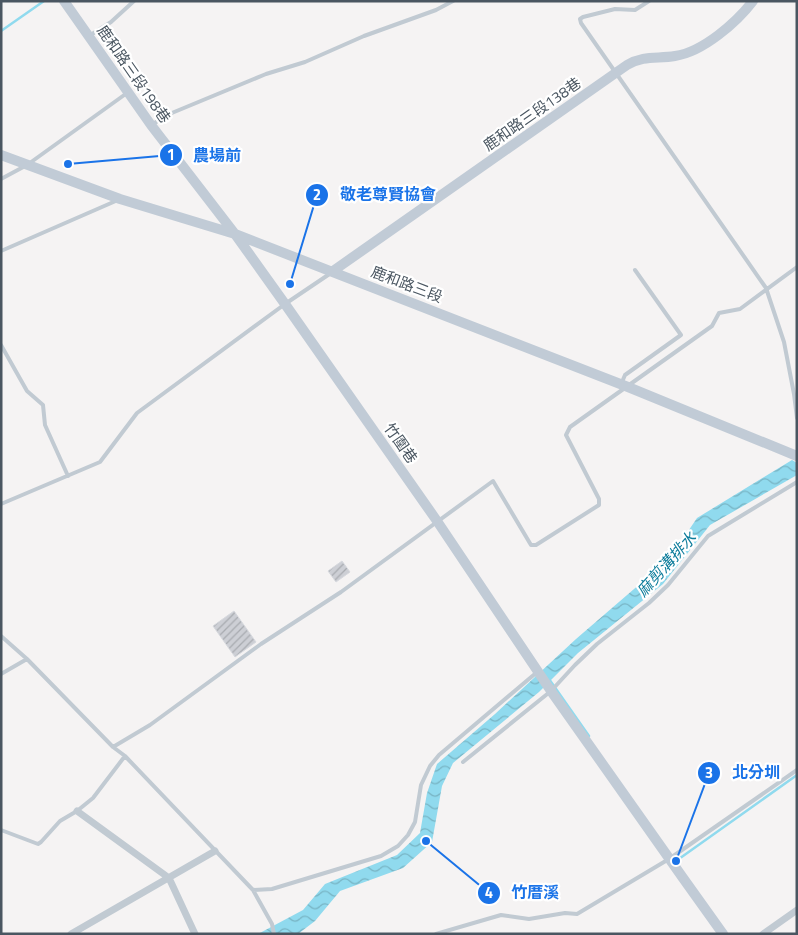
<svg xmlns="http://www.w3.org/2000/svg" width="798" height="935" viewBox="0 0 798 935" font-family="'Titillium Web','Noto Sans TC',sans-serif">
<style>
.water{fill:url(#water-waves)}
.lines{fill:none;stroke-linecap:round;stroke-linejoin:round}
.stream{stroke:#90daee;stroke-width:2.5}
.building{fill:url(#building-hatch);stroke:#d7d9de}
.lane{stroke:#c1cad2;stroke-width:4}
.street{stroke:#c1cad2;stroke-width:7}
.secondary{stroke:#c1cbd6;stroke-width:10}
.labels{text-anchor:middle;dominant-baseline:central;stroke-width:4.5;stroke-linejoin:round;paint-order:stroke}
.street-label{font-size:15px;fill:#4a5661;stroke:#fff}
.water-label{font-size:16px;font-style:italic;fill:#0c7c9b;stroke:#fff}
.leader{fill:none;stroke:#1a73e8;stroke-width:2}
.callout-dot{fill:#1a73e8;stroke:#fff;stroke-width:2}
.mark-label{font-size:15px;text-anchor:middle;font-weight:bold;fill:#fff}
.callout-label{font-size:16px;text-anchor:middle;font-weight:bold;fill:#1a73e8;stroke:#fff;stroke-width:4.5;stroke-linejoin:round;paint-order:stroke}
</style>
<defs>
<pattern id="water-waves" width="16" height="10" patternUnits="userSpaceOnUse" patternTransform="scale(1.25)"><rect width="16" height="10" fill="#90daee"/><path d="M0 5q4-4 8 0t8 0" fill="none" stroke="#78b4c4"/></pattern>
<pattern id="building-hatch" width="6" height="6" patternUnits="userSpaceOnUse" patternTransform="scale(1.25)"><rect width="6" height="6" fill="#cdcfd5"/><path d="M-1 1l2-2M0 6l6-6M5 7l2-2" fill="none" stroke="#a8abb0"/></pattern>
</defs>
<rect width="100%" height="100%" fill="#f5f3f3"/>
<path class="water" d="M 792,460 L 797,463 L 797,475 L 710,525 L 663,584 L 578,653 L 539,692 L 453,763 L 442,786 L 432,842 L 403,868 L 340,891 L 315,921 L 298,934 L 258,934 L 303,910 L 325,884 L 397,855 L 420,833 L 427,793 L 437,764 L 495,714 L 576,639 L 670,558 L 697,518 Z"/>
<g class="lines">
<path class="stream" d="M 1,31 L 44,1
M 549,679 L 589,736
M 676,861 L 797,775"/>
</g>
<path class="building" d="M 342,561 L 350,572 L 336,582 L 328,571 Z
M 234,611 L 256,642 L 235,657 L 213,626 Z"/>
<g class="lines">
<path class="lane" d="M 649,1 L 635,10 L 615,9 L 583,17 L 580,19 L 581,23 L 766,288 L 784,342 L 794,394 L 797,418
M 89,36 L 111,22 L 134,1
M 153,124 L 167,115 L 266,74 L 305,62 L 364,36 L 436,10 L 453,1
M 1,179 L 27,165 L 127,93
M 1,251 L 118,200
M 1,345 L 27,391 L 43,405 L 45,425 L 68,476
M 622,382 L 625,375 L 681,335 L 635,270
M 1,504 L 100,462 L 137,413 L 285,304 L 331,273
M 1,636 L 27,659 L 113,747 L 125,756 L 253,890 L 272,924 L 274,934
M 1,674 L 27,659
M 113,747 L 150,725 L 261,644 L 341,592 L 493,481 L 531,545 L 536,545 L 599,505 L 599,499 L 566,435 L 570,427 L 712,326 L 719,313 L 740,309 L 797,267
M 463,762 L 551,691 L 575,665 L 597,644 L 649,603 L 668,585 L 708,536 L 797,482
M 1,830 L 38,844 L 41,842 L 60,821 L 77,811 L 93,798 L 125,756
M 253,890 L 272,889 L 381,856 L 398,846 L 408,835 L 415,822 L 421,785 L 430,766 L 439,755 L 536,673
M 436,934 L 501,915 L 529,919 L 565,913 L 577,914 L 669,859 L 797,770"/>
<path class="street" d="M 77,811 L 169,878 L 195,934
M 71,934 L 215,851
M 763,934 L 797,910"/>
<path class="secondary" d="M 64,1 L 151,125 L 235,234 L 285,304 L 437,521 L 551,691 L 683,878 L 723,934
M 1,155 L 120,199 L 235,234 L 628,387 L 797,456
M 333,271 L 627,65 C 644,55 657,59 675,56 C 703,52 737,22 753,1"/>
</g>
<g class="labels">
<g class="street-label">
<text transform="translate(134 74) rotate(55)">鹿和路三段198巷</text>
<text transform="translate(532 114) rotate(-35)">鹿和路三段138巷</text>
<text transform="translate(407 284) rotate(21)">鹿和路三段</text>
<text transform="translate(401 443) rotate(55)">竹圍巷</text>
</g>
<g class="water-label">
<text transform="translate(666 564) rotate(-48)">麻剪溝排水</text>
</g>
</g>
<path class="leader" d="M68 164L171 155M290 284L317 195M676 861L709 773M426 841L489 893"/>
<g class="callout-dot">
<circle cx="68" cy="164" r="5"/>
<circle cx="290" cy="284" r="5"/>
<circle cx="676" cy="861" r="5"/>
<circle cx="426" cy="841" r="5"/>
<circle cx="171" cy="155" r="12"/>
<circle cx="317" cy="195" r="12"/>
<circle cx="709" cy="773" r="12"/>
<circle cx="489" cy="893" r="12"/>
</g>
<g class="mark-label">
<text x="171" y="160">1</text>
<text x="317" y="200">2</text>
<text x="709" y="778">3</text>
<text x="489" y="898">4</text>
</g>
<g class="callout-label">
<text x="217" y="161">農場前</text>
<text x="388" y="200">敬老尊賢協會</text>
<text x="756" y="778">北分圳</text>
<text x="535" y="898">竹厝溪</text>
</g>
<rect width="798" height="935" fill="none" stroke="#4a5661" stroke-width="5"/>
</svg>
